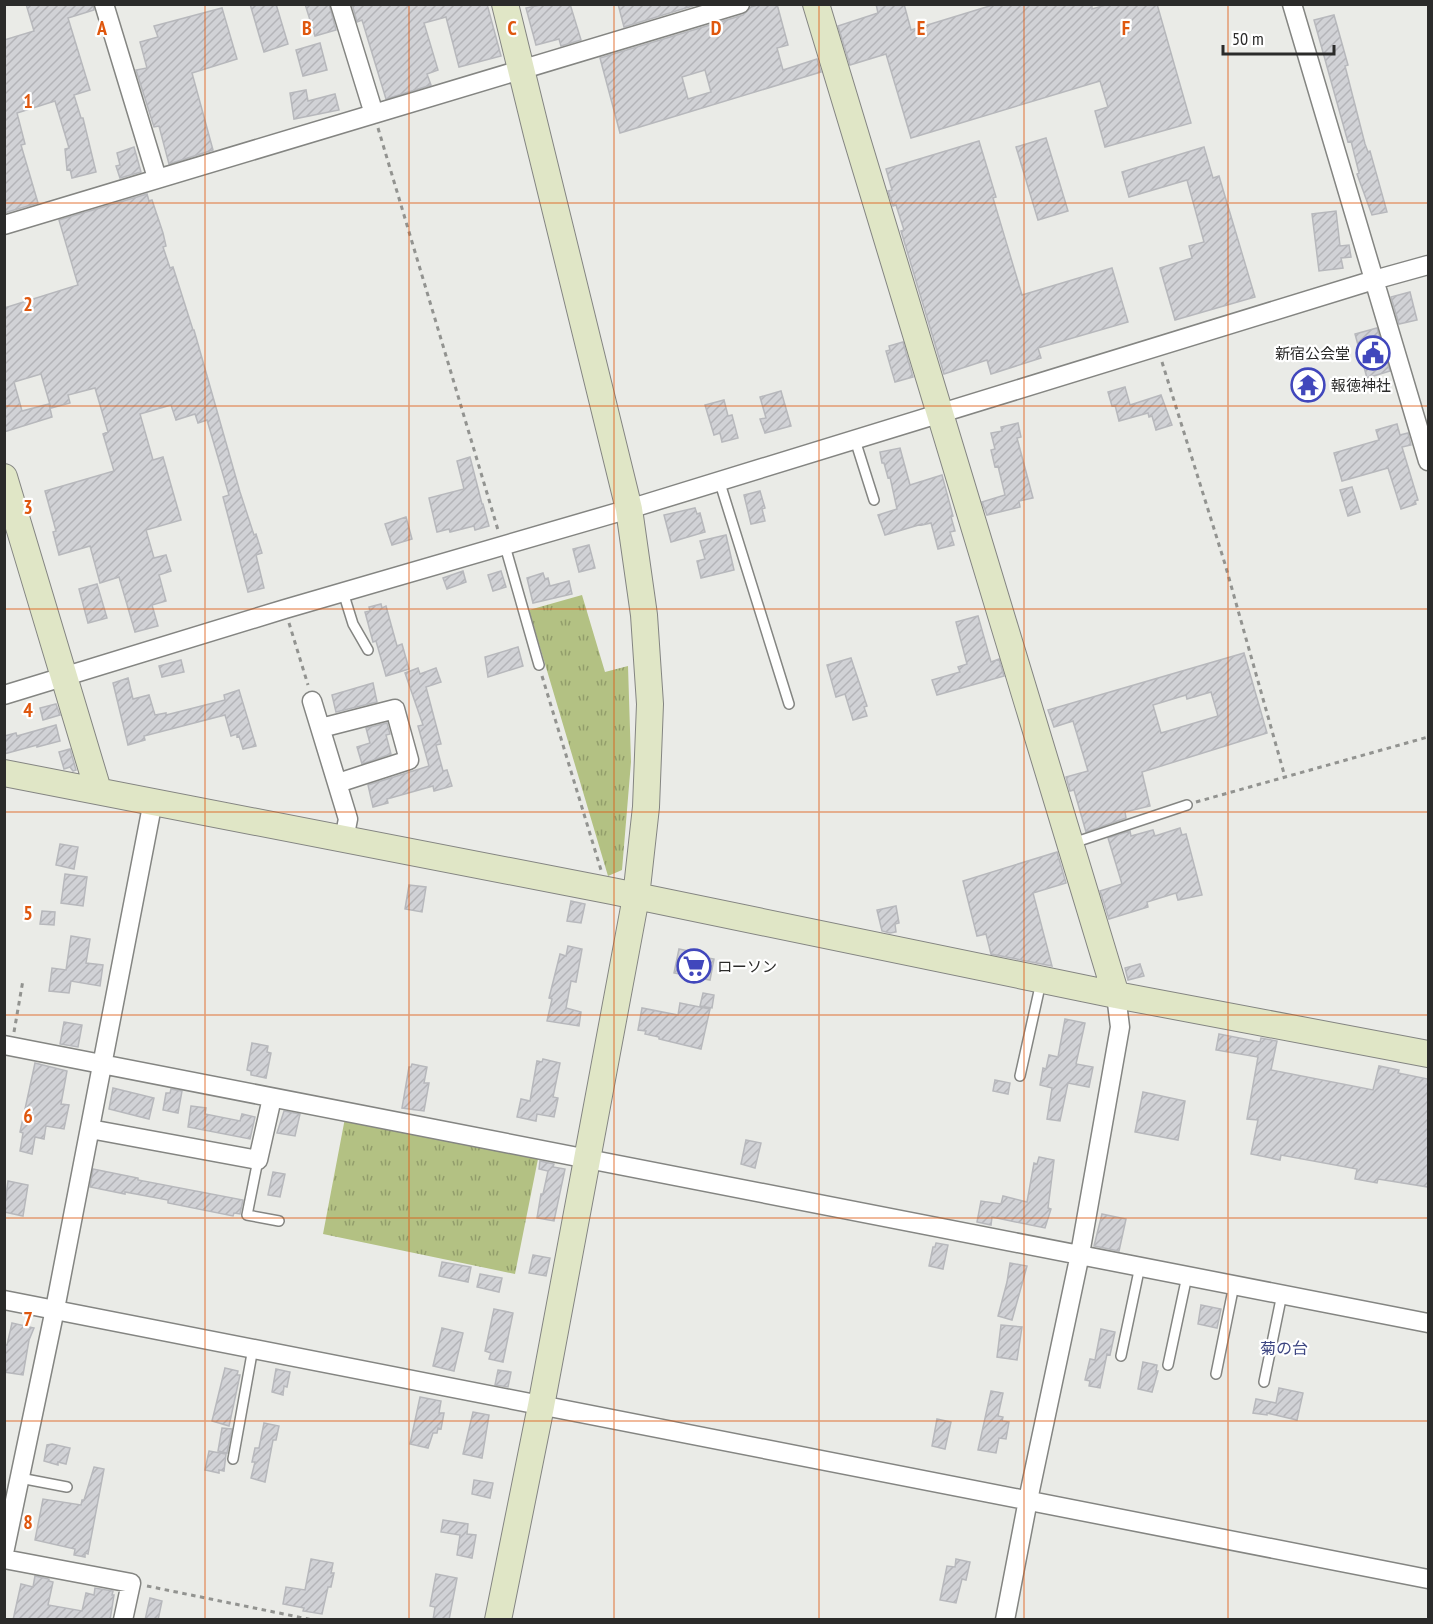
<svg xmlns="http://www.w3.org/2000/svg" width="1433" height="1624" viewBox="0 0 1433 1624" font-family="'PT Sans Narrow','Noto Sans JP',sans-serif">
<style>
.grass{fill:url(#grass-tufts)}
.building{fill:url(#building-hatch);stroke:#b7b8bc;stroke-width:1.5;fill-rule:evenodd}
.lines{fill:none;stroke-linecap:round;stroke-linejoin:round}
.lane-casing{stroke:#848582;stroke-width:12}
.street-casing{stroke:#848582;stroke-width:21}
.secondary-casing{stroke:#848582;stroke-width:28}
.path{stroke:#929390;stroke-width:3;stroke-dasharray:4.5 4.5;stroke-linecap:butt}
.lane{stroke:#fff;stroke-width:9}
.street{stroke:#fff;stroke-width:18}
.secondary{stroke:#e0e6c6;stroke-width:26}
.grid{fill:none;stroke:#df570e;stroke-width:1.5;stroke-opacity:0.55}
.labels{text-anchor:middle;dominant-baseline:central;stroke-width:4.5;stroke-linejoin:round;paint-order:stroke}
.poi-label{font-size:15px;fill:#2b2b2a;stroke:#fff;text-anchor:start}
.neighbourhood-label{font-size:16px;fill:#3d4682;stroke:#fff}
.grid-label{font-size:20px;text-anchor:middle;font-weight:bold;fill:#df570e;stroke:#fff;stroke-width:4.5;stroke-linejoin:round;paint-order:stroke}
</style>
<defs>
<pattern id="grass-tufts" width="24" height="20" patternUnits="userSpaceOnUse" patternTransform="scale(1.5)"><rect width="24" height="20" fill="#b3c183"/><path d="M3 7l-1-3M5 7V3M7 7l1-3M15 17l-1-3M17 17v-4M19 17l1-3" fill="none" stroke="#929d6b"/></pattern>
<pattern id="building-hatch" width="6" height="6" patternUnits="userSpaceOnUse" patternTransform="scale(1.5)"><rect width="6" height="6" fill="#d1d2d6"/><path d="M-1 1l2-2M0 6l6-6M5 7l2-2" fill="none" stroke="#b4b4b8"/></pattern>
</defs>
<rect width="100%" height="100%" fill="#eaebe7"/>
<path class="grass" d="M 582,595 L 605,672 L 628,666 L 631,762 L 622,870 L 608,876 L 529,610 Z
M 345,1118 L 539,1154 L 515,1274 L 323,1234 Z"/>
<path class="building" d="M 26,4 L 93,4 L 94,10 L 68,18 L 90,90 L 74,95 L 81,118 L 83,118 L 96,172 L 72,178 L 70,169 L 67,170 L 65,149 L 69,148 L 55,101 L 17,113 L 25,144 L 21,145 L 38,203 L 4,213 L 4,40 L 34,31 Z
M 250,4 L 276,4 L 288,44 L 264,52 Z
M 305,4 L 329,4 L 336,30 L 315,36 Z
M 352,4 L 487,4 L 501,56 L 459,67 L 446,17 L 424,23 L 438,70 L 427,74 L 431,85 L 386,99 L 362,20 L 357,22 Z
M 570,4 L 581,40 L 561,46 L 559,39 L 536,45 L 526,8 L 540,5 Z
M 618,4 L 699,4 L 624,27 Z
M 760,4 L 777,4 L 788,45 L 777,48 L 783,70 L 817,59 L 821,72 L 620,133 L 600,58 L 743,15 L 751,7 ZM 705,70 L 711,92 L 688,99 L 682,77 Z
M 876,4 L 904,4 L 911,30 L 996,4 L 1092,4 L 1092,9 L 1109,4 L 1157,4 L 1191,123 L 1105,147 L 1095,111 L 1108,107 L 1100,81 L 911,138 L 886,54 L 850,65 L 838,26 L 878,13 Z
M 222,8 L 237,59 L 192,73 L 213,150 L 169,164 L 159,126 L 154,127 L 136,70 L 147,68 L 140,42 L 158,37 L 154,26 Z
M 1334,15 L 1348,65 L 1345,66 L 1365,144 L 1368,152 L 1370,151 L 1387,212 L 1372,215 L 1357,174 L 1359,173 L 1351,141 L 1348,142 L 1314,20 Z
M 320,43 L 327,70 L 303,76 L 296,50 Z
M 306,90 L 308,101 L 335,94 L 339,110 L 294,119 L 290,93 Z
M 1046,138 L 1068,211 L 1038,220 L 1016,147 Z
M 979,141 L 996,197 L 993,198 L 1022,295 L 1112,268 L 1128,322 L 1038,348 L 1041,358 L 991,374 L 987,360 L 944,374 L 901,231 L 904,230 L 896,205 L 893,206 L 888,191 L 892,190 L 886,169 Z
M 134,147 L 141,172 L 120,178 L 116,166 L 120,165 L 117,153 Z
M 1204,147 L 1213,178 L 1219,176 L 1255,297 L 1175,320 L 1160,268 L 1192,258 L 1189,246 L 1204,242 L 1187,180 L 1129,197 L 1122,172 Z
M 147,194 L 149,201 L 152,200 L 163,233 L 166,246 L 163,247 L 170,268 L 173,267 L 193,330 L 194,330 L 240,492 L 254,535 L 256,534 L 262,553 L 256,555 L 264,588 L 248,592 L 223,497 L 229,495 L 207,420 L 198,423 L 195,414 L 176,420 L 171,405 L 140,414 L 153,460 L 163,457 L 181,520 L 146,530 L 154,558 L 166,555 L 171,571 L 159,575 L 166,601 L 152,605 L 158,626 L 135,632 L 119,577 L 100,583 L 90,546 L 59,555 L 53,532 L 56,531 L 45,491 L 114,471 L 103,434 L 108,432 L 95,388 L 68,395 L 70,403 L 51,408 L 41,374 L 14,382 L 22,411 L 49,404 L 52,417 L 4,432 L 4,308 L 78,285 L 59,220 Z
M 1336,211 L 1340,246 L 1349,245 L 1351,257 L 1341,258 L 1343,268 L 1319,271 L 1312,214 Z
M 1410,292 L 1417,320 L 1399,324 L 1391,297 Z
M 1377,328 L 1390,371 L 1367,378 L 1355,334 Z
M 903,342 L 913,377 L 895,382 L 886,351 L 890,350 L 889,346 Z
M 1125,387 L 1130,405 L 1161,395 L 1172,425 L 1156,430 L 1152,416 L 1149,417 L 1148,413 L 1119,421 L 1115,405 L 1112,406 L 1108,392 Z
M 781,391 L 791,426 L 765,433 L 760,419 L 766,418 L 760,397 Z
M 724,400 L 728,416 L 732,415 L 738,438 L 722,442 L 720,433 L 714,435 L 705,405 Z
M 1018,423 L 1021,437 L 1017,438 L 1033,498 L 1019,501 L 1020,507 L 987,515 L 982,502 L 1005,495 L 998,466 L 995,467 L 991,450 L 995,449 L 991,433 L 1002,431 L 1001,427 Z
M 1397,424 L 1400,435 L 1408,433 L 1411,445 L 1402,447 L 1418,500 L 1415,501 L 1416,504 L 1401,509 L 1388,468 L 1342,481 L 1334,453 L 1379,440 L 1376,430 Z
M 900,448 L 910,485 L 942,475 L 953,516 L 951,517 L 955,531 L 950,532 L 954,545 L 938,549 L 931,523 L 922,525 L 922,524 L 885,535 L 878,515 L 897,509 L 890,477 L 888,478 L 884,463 L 882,463 L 880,452 Z
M 470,457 L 482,504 L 483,504 L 489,526 L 475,530 L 474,526 L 450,532 L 449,529 L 437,532 L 429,498 L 464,489 L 457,461 Z
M 1352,487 L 1360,512 L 1348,516 L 1340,490 Z
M 760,491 L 765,508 L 762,509 L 765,521 L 751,524 L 744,495 Z
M 695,508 L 697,514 L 700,513 L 705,532 L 671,542 L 664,515 Z
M 406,517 L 412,539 L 392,545 L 385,524 Z
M 726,535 L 734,570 L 701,578 L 697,561 L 705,559 L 700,541 Z
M 589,545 L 595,568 L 579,572 L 573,549 Z
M 463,571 L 466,582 L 447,589 L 443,578 Z
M 501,571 L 506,587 L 493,591 L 488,575 Z
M 543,573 L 545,579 L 548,578 L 550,586 L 569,581 L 572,594 L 533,603 L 527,578 Z
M 97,584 L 107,618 L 88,623 L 79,589 Z
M 381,604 L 382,608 L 386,606 L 397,646 L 402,644 L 409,669 L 386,676 L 376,641 L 373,642 L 365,612 L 370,611 L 369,607 Z
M 978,616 L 991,662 L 999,659 L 1004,676 L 937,695 L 932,680 L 960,672 L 958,667 L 967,664 L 956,622 Z
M 518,647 L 523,666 L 488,677 L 485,657 Z
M 1244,653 L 1267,733 L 1142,772 L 1150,806 L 1125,812 L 1126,818 L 1086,832 L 1074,790 L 1070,791 L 1066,777 L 1088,771 L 1073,721 L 1054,727 L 1048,710 ZM 1211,692 L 1218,716 L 1161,733 L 1153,705 L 1186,695 L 1187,699 Z
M 851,658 L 867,706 L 864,707 L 867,716 L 853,720 L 845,694 L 836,697 L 827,665 Z
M 181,660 L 184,672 L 162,677 L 159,666 Z
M 418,668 L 420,674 L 436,668 L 441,682 L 426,687 L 441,744 L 436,745 L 443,771 L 447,770 L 452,786 L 434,791 L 433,786 L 387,799 L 388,803 L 373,807 L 368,785 L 429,766 L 418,726 L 423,725 L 405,673 Z
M 128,678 L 133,699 L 149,695 L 155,715 L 166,713 L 166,715 L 225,700 L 224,695 L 239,690 L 256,746 L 243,749 L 239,736 L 237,737 L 237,734 L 231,736 L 225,715 L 144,736 L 145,740 L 128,745 L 113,683 Z
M 373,683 L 377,702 L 336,712 L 332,695 Z
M 56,704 L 60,715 L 43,720 L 40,708 Z
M 387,723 L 390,734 L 386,735 L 391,754 L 362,764 L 357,747 L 370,743 L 366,728 Z
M 56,725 L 60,741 L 37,747 L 37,745 L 4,754 L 4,736 L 16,733 L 17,736 Z
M 70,749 L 76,770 L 73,771 L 70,767 L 64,769 L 59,752 Z
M 1180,828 L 1182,835 L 1186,834 L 1202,895 L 1178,900 L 1176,893 L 1147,902 L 1148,907 L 1109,919 L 1100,891 L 1122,884 L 1108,838 L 1130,831 L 1131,836 L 1153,830 L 1155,836 Z
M 60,844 L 78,847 L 74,869 L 56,865 Z
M 1057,852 L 1066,883 L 1033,893 L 1052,966 L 991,954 L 986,934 L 977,936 L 963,881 Z
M 65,874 L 87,877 L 83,906 L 61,903 Z
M 409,885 L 426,887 L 422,912 L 405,909 Z
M 571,901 L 585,904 L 581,923 L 567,921 Z
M 896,906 L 899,923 L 895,924 L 896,932 L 890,933 L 882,931 L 877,910 Z
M 42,911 L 55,912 L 54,925 L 40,924 Z
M 71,936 L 90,939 L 86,963 L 103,965 L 100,986 L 71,981 L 69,993 L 49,991 L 52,968 L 66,970 Z
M 568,946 L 582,949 L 576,982 L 571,981 L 566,1008 L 581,1012 L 579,1026 L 547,1021 L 552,999 L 549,998 L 560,954 L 566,956 Z
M 679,949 L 704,954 L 703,957 L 714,959 L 710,980 L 674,973 Z
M 1140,964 L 1144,976 L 1128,980 L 1125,968 Z
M 703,993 L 714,995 L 712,1008 L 700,1006 Z
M 680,1003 L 710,1009 L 701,1049 L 659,1039 L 659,1037 L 645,1034 L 646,1031 L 638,1030 L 642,1008 L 678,1015 Z
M 1065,1019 L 1085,1023 L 1076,1064 L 1093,1067 L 1089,1087 L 1068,1083 L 1060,1121 L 1047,1119 L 1052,1088 L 1040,1085 L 1043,1068 L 1046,1069 L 1049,1055 L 1058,1057 Z
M 64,1022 L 82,1025 L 78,1047 L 60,1044 Z
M 1219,1034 L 1260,1042 L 1261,1038 L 1277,1041 L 1271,1070 L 1373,1090 L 1379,1066 L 1399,1070 L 1398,1073 L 1428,1079 L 1428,1187 L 1378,1179 L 1377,1183 L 1355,1179 L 1357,1169 L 1281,1155 L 1280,1160 L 1251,1154 L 1258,1120 L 1247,1119 L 1258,1057 L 1216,1050 Z
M 252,1043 L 268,1046 L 267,1052 L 271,1053 L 266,1078 L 251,1075 L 251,1071 L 247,1070 Z
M 543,1059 L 560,1063 L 553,1097 L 558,1098 L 554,1117 L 537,1114 L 536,1121 L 517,1117 L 521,1099 L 530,1101 L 537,1061 L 542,1062 Z
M 35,1063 L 67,1071 L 61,1104 L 69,1105 L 64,1129 L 46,1126 L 44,1139 L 35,1137 L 32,1154 L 20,1151 L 23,1133 L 20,1132 Z
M 412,1064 L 427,1067 L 424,1083 L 429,1083 L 424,1111 L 402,1108 L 409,1067 L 411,1067 Z
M 995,1080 L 1010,1083 L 1008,1094 L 993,1091 Z
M 113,1088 L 154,1098 L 149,1119 L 109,1109 Z
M 171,1089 L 182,1091 L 178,1113 L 163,1110 L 166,1093 L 170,1093 Z
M 1143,1092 L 1185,1101 L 1178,1140 L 1135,1132 Z
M 191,1106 L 206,1108 L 205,1114 L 240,1121 L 242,1114 L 255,1117 L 250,1139 L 188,1127 Z
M 284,1111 L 300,1114 L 295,1136 L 277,1133 Z
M 746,1140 L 761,1143 L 755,1168 L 741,1164 Z
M 1039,1157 L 1054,1160 L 1048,1208 L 1051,1209 L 1045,1228 L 992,1217 L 991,1225 L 977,1222 L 981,1201 L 1001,1204 L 1003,1196 L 1027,1202 L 1034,1163 L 1037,1164 Z
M 540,1161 L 554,1164 L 553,1167 L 565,1169 L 554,1221 L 537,1218 L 541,1194 L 543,1194 L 548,1171 L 539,1169 Z
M 93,1169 L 138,1178 L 138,1180 L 243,1200 L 240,1214 L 234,1213 L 233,1216 L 168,1203 L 168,1200 L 125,1192 L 125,1194 L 90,1187 Z
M 273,1172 L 285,1174 L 280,1197 L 268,1195 Z
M 8,1181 L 28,1185 L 23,1216 L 4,1212 Z
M 1102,1214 L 1126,1219 L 1119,1251 L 1094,1246 Z
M 936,1243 L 948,1245 L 943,1269 L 929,1266 L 933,1247 L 935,1247 Z
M 533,1255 L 550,1258 L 546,1276 L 529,1273 Z
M 442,1262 L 471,1267 L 468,1282 L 439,1276 Z
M 1010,1263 L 1027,1266 L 1012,1320 L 998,1316 L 1007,1282 Z
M 480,1274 L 502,1278 L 499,1292 L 477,1287 Z
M 1201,1305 L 1221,1309 L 1217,1328 L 1198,1324 Z
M 494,1309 L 513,1313 L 503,1362 L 489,1359 L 491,1353 L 485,1351 Z
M 12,1323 L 34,1328 L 29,1340 L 23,1375 L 4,1372 L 4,1345 L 7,1345 Z
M 1001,1325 L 1022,1327 L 1017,1360 L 997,1357 Z
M 442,1328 L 463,1333 L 454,1371 L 433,1366 Z
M 1101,1329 L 1115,1332 L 1110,1355 L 1107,1354 L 1100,1388 L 1089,1386 L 1090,1381 L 1085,1380 L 1090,1359 L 1095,1360 Z
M 1143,1362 L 1157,1365 L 1156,1371 L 1158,1371 L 1152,1392 L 1138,1389 Z
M 225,1368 L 238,1371 L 237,1375 L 240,1375 L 229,1426 L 212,1421 Z
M 276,1369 L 290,1372 L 287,1387 L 284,1386 L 283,1395 L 272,1392 Z
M 498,1370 L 511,1372 L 508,1387 L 495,1385 Z
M 1279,1388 L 1303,1393 L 1297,1420 L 1267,1413 L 1267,1415 L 1253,1413 L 1256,1399 L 1276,1403 Z
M 991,1391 L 1003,1393 L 998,1416 L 1003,1417 L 1002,1421 L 1009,1422 L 1006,1439 L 999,1438 L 996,1453 L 978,1450 Z
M 420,1397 L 441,1401 L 439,1413 L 444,1413 L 441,1429 L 438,1428 L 437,1433 L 433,1433 L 428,1448 L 410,1444 Z
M 473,1412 L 489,1415 L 482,1458 L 463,1454 Z
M 937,1419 L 951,1422 L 945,1449 L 932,1446 Z
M 264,1423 L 279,1426 L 276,1440 L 273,1440 L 265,1482 L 251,1478 L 255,1462 L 252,1462 L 255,1448 L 259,1448 Z
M 222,1428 L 232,1429 L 227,1453 L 218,1451 Z
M 52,1444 L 70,1448 L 66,1464 L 58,1462 L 58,1465 L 44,1461 L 47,1445 Z
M 209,1451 L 226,1454 L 224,1471 L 219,1470 L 219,1473 L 205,1470 Z
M 94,1467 L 104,1469 L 88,1554 L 85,1553 L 85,1557 L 74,1555 L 75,1549 L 35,1540 L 43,1499 L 81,1505 L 82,1500 L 84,1500 Z
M 474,1480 L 493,1483 L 490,1498 L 472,1494 Z
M 443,1520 L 468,1524 L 467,1534 L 476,1535 L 472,1558 L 457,1555 L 460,1535 L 441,1532 Z
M 311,1559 L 333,1563 L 331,1573 L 334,1573 L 331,1587 L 328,1587 L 322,1614 L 303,1611 L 304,1608 L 283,1604 L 286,1587 L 305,1590 Z
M 956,1559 L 970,1562 L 966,1580 L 962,1579 L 956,1603 L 940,1600 L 947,1566 L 955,1567 Z
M 436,1574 L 457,1578 L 449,1620 L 433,1620 L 435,1607 L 430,1606 Z
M 35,1576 L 49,1579 L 49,1581 L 53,1582 L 48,1605 L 82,1611 L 86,1593 L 94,1595 L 95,1588 L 113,1591 L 112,1595 L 114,1595 L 110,1620 L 13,1620 L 21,1584 L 33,1587 Z
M 150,1598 L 162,1601 L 158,1620 L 145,1620 Z"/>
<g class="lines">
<defs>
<path id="lane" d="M 855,440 L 874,500
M 719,480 L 789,704
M 505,546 L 539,665
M 343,592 L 353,624 L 368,650
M 1073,843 L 1187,805
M 1020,1076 L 1041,982
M 258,1160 L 247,1215 L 279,1221
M 1121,1356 L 1140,1266
M 1168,1365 L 1187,1276
M 1216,1374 L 1234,1285
M 1264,1382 L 1282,1294
M 233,1459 L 253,1348
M 20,1478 L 67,1487"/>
<path id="street" d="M 104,4 L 157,178
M 340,4 L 374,114
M 1292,4 L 1428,461
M 4,225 L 740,4
M 4,695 L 285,609 L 629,509 L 1374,280 L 1428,265
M 312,701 L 348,819 L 344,839
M 321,728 L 395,709 L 409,760 L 338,783
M 4,1045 L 1428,1323
M 90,1129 L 258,1160 L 272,1098
M 4,1300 L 1428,1579
M 4,1553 L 55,1309 L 153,801
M 4,1559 L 131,1583 L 123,1620
M 1005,1620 L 1028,1500 L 1080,1254 L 1120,1027 L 1116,995"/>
<path id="secondary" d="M 816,4 L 1116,995
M 4,477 L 98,790
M 4,773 L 612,891 L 1116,995 L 1428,1054
M 498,1620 L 541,1406 L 636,897 L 646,807 L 650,704 L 644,615 L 629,509 L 505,4"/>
</defs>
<use href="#lane" class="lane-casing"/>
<use href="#street" class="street-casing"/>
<use href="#secondary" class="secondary-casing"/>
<path class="path" d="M 378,128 L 498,530
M 1162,362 L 1225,564 L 1285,777
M 289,623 L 308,685
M 542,676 L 601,870
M 1196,802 L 1428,737
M 14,1032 L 23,980
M 147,1586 L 313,1620"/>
<use href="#lane" class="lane"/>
<use href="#street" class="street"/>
<use href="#secondary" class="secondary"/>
</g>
<path class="grid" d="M 205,4 L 205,1620M 409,4 L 409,1620M 614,4 L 614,1620M 819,4 L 819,1620M 1024,4 L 1024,1620M 1228,4 L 1228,1620M 4,203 L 1428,203M 4,406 L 1428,406M 4,609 L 1428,609M 4,812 L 1428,812M 4,1015 L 1428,1015M 4,1218 L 1428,1218M 4,1421 L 1428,1421"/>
<defs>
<symbol id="civic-ring" viewBox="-11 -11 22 22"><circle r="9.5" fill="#fff" stroke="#4147bc" stroke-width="1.5"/><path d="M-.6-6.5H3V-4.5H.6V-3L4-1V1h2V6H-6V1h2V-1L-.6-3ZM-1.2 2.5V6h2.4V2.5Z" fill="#4147bc"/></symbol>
<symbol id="temple-ring" viewBox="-11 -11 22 22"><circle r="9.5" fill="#fff" stroke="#4147bc" stroke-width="1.5"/><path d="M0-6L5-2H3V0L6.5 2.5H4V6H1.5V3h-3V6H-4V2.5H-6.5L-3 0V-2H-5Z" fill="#4147bc"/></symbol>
<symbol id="supermarket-ring" viewBox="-11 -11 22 22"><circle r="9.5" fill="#fff" stroke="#4147bc" stroke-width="1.5"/><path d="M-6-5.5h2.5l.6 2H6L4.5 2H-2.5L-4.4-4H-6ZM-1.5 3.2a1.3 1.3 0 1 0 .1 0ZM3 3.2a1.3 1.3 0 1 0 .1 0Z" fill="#4147bc"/></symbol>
</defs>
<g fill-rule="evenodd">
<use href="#civic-ring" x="1354" y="334" width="38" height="38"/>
<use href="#temple-ring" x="1289" y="366" width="38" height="38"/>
<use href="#supermarket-ring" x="675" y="947" width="38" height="38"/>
</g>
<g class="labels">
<g class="poi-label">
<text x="1350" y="353" text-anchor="end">新宿公会堂</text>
<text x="1331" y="385">報徳神社</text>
<text x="717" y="966">ローソン</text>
</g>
<g class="neighbourhood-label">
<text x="1284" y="1348">菊の台</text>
</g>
</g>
<g class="grid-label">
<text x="102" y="35">A</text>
<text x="307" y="35">B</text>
<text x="512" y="35">C</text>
<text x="716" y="35">D</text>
<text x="921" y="35">E</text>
<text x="1126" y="35">F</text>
<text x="28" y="108">1</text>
<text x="28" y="311">2</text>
<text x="28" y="514">3</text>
<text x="28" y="717">4</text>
<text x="28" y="920">5</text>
<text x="28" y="1123">6</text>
<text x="28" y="1326">7</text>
<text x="28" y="1529">8</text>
</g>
<rect width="1433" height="1624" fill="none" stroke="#2b2b2a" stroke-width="12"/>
<path d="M1223 45v9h111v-9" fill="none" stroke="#2b2b2a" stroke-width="3"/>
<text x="1232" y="45" font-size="18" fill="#2b2b2a" stroke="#ffffff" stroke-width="4.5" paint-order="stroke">50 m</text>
</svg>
